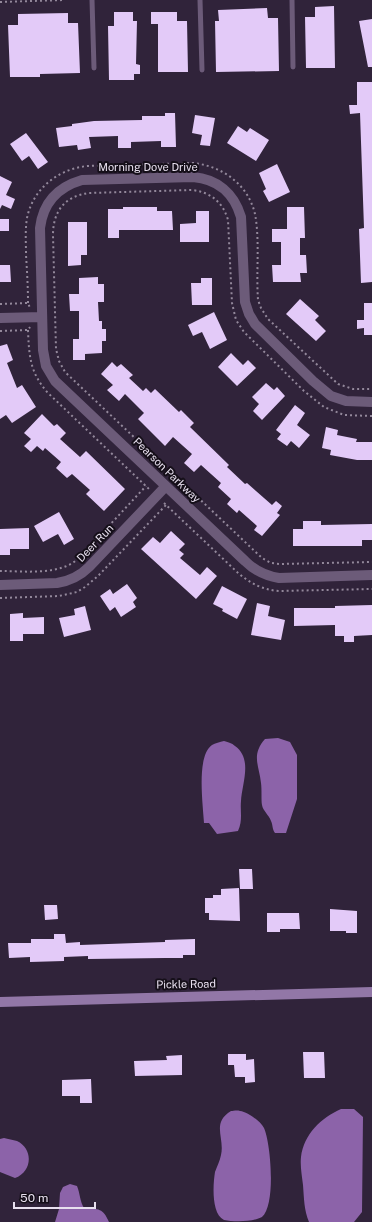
<svg xmlns="http://www.w3.org/2000/svg" width="372" height="1222" viewBox="0 0 372 1222" font-family="'Public Sans',sans-serif">
<style>
.water{fill:#8c63a9}
.building{fill:#e3caf8}
.lines{fill:none;stroke-linecap:round;stroke-linejoin:round}
.path{stroke:#93889b;stroke-width:2;stroke-dasharray:2 3;stroke-linecap:butt}
.lane{stroke:#6c5b79;stroke-width:5}
.street{stroke:#6c5b79;stroke-width:10}
.secondary{stroke:#9277a7;stroke-width:10}
.labels{text-anchor:middle;dominant-baseline:central;stroke-width:4;stroke-linejoin:round;paint-order:stroke}
.street-label{font-size:11px;fill:#e8e0ef;stroke:#150f19}
</style>
<rect width="100%" height="100%" fill="#30233a"/>
<path class="water" d="M 278,738 L 290,742 L 297,755 L 297,799 L 286,833 L 275,833 C 272,829 273,825 271,821 C 269,815 263,811 262,805 C 261,800 262,790 261,783 C 259,765 251,755 265,739 Z
M 224,741 C 227,742 232,743 235,746 C 253,759 242,783 241,801 C 240,812 243,820 238,831 L 217,834 L 209,823 L 204,823 C 203,805 196,756 212,745 C 215,743 220,742 224,741 Z
M 341,1109 L 354,1109 L 363,1117 L 362,1212 L 354,1222 L 309,1222 C 304,1210 304,1198 303,1185 C 302,1176 300,1166 301,1157 C 304,1134 321,1118 341,1109 Z
M 231,1111 C 233,1111 237,1110 240,1111 C 248,1112 260,1121 264,1128 C 271,1144 276,1205 262,1217 C 253,1222 234,1222 224,1220 C 211,1214 213,1184 215,1172 C 217,1166 220,1161 221,1155 C 225,1138 211,1123 231,1111 Z
M 4,1138 C 8,1139 13,1140 17,1141 C 34,1149 32,1172 15,1178 L 0,1172 L 0,1139 Z
M 70,1184 L 77,1186 C 80,1193 80,1202 84,1208 C 99,1209 103,1208 109,1222 L 55,1222 L 59,1209 L 60,1193 L 63,1187 Z"/>
<path class="building" d="M 334,6 L 335,68 L 306,68 L 305,17 L 315,17 L 315,7 Z
M 267,8 L 268,18 L 278,18 L 279,71 L 216,72 L 215,21 L 219,21 L 218,10 Z
M 114,12 L 133,12 L 133,21 L 137,21 L 136,64 L 140,65 L 140,74 L 134,74 L 134,80 L 109,80 L 108,26 L 114,26 Z
M 151,12 L 177,12 L 177,21 L 187,21 L 188,72 L 158,72 L 158,24 L 151,24 Z
M 68,13 L 68,23 L 78,23 L 80,73 L 40,74 L 40,77 L 10,77 L 8,25 L 18,25 L 18,14 Z
M 372,19 L 372,67 L 368,67 L 359,21 Z
M 357,82 L 372,82 L 372,282 L 361,283 L 359,229 L 364,228 L 360,113 L 350,114 L 349,105 L 357,105 Z
M 165,113 L 175,113 L 176,147 L 161,147 L 161,141 L 131,142 L 131,148 L 118,148 L 118,136 L 89,137 L 91,148 L 78,150 L 77,145 L 59,147 L 56,128 L 72,126 L 72,124 L 94,121 L 142,120 L 142,116 L 165,116 Z
M 195,115 L 215,118 L 210,146 L 200,145 L 202,135 L 192,133 Z
M 238,126 L 247,132 L 250,128 L 269,140 L 256,161 L 227,143 Z
M 26,133 L 48,162 L 38,169 L 29,156 L 22,161 L 10,144 Z
M 277,164 L 290,192 L 269,202 L 263,191 L 266,189 L 259,173 Z
M 0,176 L 12,182 L 6,195 L 15,199 L 11,209 L 2,205 L 0,209 Z
M 123,207 L 157,207 L 157,211 L 172,211 L 173,230 L 119,230 L 119,238 L 108,238 L 108,209 L 123,209 Z
M 287,207 L 304,207 L 305,238 L 300,238 L 300,255 L 306,255 L 307,273 L 300,273 L 301,282 L 273,282 L 272,265 L 281,265 L 281,242 L 272,242 L 272,229 L 287,229 Z
M 196,211 L 209,211 L 209,242 L 180,242 L 180,224 L 196,223 Z
M 0,219 L 9,219 L 9,231 L 0,231 Z
M 68,222 L 87,222 L 87,255 L 81,255 L 81,265 L 68,266 Z
M 0,265 L 10,265 L 11,282 L 0,282 Z
M 98,277 L 98,284 L 104,284 L 104,302 L 98,302 L 99,321 L 102,321 L 102,329 L 106,329 L 106,341 L 102,341 L 102,353 L 85,354 L 85,360 L 73,360 L 73,339 L 79,339 L 79,311 L 70,311 L 69,294 L 79,294 L 79,278 Z
M 201,278 L 212,278 L 212,305 L 192,305 L 191,283 L 201,283 Z
M 300,299 L 319,316 L 315,320 L 326,331 L 316,341 L 286,314 Z
M 364,303 L 372,303 L 372,335 L 364,335 L 364,328 L 357,329 L 357,320 L 364,320 Z
M 214,312 L 227,340 L 210,349 L 202,332 L 193,336 L 188,325 Z
M 7,344 L 13,360 L 7,363 L 17,388 L 22,385 L 36,407 L 12,423 L 6,415 L 0,419 L 0,346 Z
M 231,353 L 243,365 L 248,360 L 256,368 L 237,386 L 218,367 Z
M 112,362 L 117,367 L 121,364 L 133,375 L 129,378 L 143,391 L 146,388 L 151,393 L 155,389 L 179,412 L 181,410 L 194,423 L 190,427 L 229,465 L 227,467 L 245,484 L 247,483 L 272,505 L 276,501 L 282,506 L 277,513 L 280,515 L 262,536 L 254,530 L 257,526 L 239,510 L 237,513 L 227,504 L 231,499 L 218,487 L 221,483 L 201,465 L 194,472 L 184,463 L 192,454 L 173,437 L 165,446 L 138,419 L 144,413 L 125,394 L 119,401 L 107,390 L 113,385 L 101,374 Z
M 266,383 L 274,390 L 277,387 L 285,396 L 262,420 L 253,411 L 259,404 L 252,397 Z
M 295,405 L 305,413 L 297,425 L 310,435 L 299,448 L 291,441 L 287,446 L 277,439 L 281,434 L 276,430 Z
M 42,414 L 54,426 L 57,424 L 66,433 L 60,439 L 80,457 L 86,451 L 125,489 L 104,511 L 86,494 L 90,490 L 72,474 L 67,478 L 56,468 L 61,462 L 45,448 L 43,451 L 37,446 L 31,452 L 24,446 L 31,439 L 24,433 Z
M 326,427 L 338,430 L 337,435 L 357,439 L 356,442 L 372,442 L 372,460 L 357,460 L 330,455 L 331,450 L 322,448 Z
M 59,512 L 74,539 L 64,545 L 58,534 L 43,542 L 34,526 Z
M 303,521 L 321,521 L 321,525 L 372,524 L 372,540 L 362,540 L 362,546 L 293,546 L 293,529 L 303,529 Z
M 29,528 L 29,549 L 10,549 L 10,555 L 0,555 L 0,529 Z
M 171,531 L 185,544 L 179,550 L 184,554 L 180,558 L 200,575 L 207,567 L 217,576 L 196,599 L 141,549 L 153,537 L 160,543 Z
M 127,584 L 137,598 L 133,602 L 136,607 L 121,617 L 115,607 L 110,611 L 100,596 L 110,589 L 113,594 Z
M 222,586 L 247,599 L 237,619 L 222,611 L 223,609 L 213,604 Z
M 257,603 L 270,606 L 268,616 L 285,620 L 281,640 L 251,635 Z
M 372,605 L 372,635 L 354,636 L 354,642 L 344,642 L 344,636 L 335,636 L 335,625 L 294,626 L 294,608 L 335,608 L 335,606 Z
M 85,606 L 91,630 L 64,637 L 59,618 L 75,615 L 74,609 Z
M 23,613 L 23,618 L 44,617 L 44,634 L 23,634 L 23,641 L 10,641 L 10,614 Z
M 239,869 L 252,869 L 253,889 L 240,889 Z
M 239,888 L 240,921 L 209,920 L 209,913 L 205,913 L 205,898 L 213,898 L 213,895 L 221,895 L 221,889 Z
M 44,905 L 57,905 L 58,919 L 45,920 Z
M 330,909 L 357,911 L 357,933 L 346,933 L 346,931 L 330,931 Z
M 267,913 L 299,913 L 300,929 L 280,929 L 280,932 L 267,932 Z
M 54,934 L 65,934 L 66,943 L 80,942 L 80,945 L 165,942 L 165,940 L 195,939 L 195,955 L 183,955 L 183,958 L 165,958 L 88,959 L 88,956 L 64,957 L 64,961 L 30,962 L 30,957 L 9,958 L 8,943 L 31,943 L 31,939 L 54,939 Z
M 303,1052 L 324,1052 L 325,1078 L 304,1078 Z
M 228,1054 L 246,1054 L 246,1060 L 254,1059 L 255,1082 L 245,1083 L 245,1077 L 235,1077 L 234,1065 L 228,1065 Z
M 182,1055 L 182,1075 L 135,1076 L 134,1061 L 167,1060 L 166,1056 Z
M 91,1079 L 92,1103 L 80,1103 L 80,1096 L 62,1096 L 62,1080 Z"/>
<g class="lines">
<path class="path" d="M 0,2 L 64,0
M 28,303 C 28,287 27,271 26,255 C 26,242 25,230 27,218 C 33,188 59,169 87,166 L 193,163 C 222,166 248,184 255,214 C 260,240 256,273 258,300 L 261,308 L 268,319 L 338,384 L 353,389 L 372,389
M 0,304 L 28,303 L 30,308
M 28,330 C 29,356 30,373 48,393 L 149,489
M 0,331 L 28,330 L 30,327
M 372,416 L 344,415 L 324,407 L 304,391 L 244,332 L 236,320 L 232,303 L 228,220 C 223,202 210,192 192,190 L 89,193 C 65,196 53,211 53,235 L 56,349 L 59,361 L 65,372 L 262,558 L 271,563 L 280,564 L 372,562
M 164,503 L 236,571 C 248,582 262,590 279,591 L 372,589
M 0,571 C 25,571 60,576 79,558 L 146,486
M 0,598 L 59,596 L 77,592 L 85,587 L 98,576 L 166,505"/>
<path class="lane" d="M 92,0 L 94,68
M 200,0 L 202,70
M 292,0 L 293,67"/>
<path class="street" d="M 0,318 L 42,317
M 372,402 L 346,401 L 331,396 L 313,381 L 255,324 L 249,314 L 245,302 L 241,217 C 234,193 217,179 193,177 L 82,180 C 58,187 43,203 40,228 L 43,350 L 46,366 L 55,381 L 245,561 C 255,571 266,576 279,578 L 372,575
M 0,585 L 57,583 C 70,581 80,576 89,567 L 166,486"/>
<path class="secondary" d="M 0,1002 L 372,992"/>
</g>
<g class="labels">
<g class="street-label">
<text x="148" y="167">Morning Dove Drive</text>
<text transform="translate(167 470) rotate(44)">Pearson Parkway</text>
<text transform="translate(95 543) rotate(-46)">Deer Run</text>
<text transform="translate(186 984) rotate(-1)">Pickle Road</text>
</g>
</g>
<path d="M14 1202v6h81v-6" fill="none" stroke="#e8e0ef" stroke-width="2"/>
<text x="20" y="1202" font-size="12" fill="#e8e0ef" stroke="#150f19" stroke-width="3" paint-order="stroke">50 m</text>
</svg>
